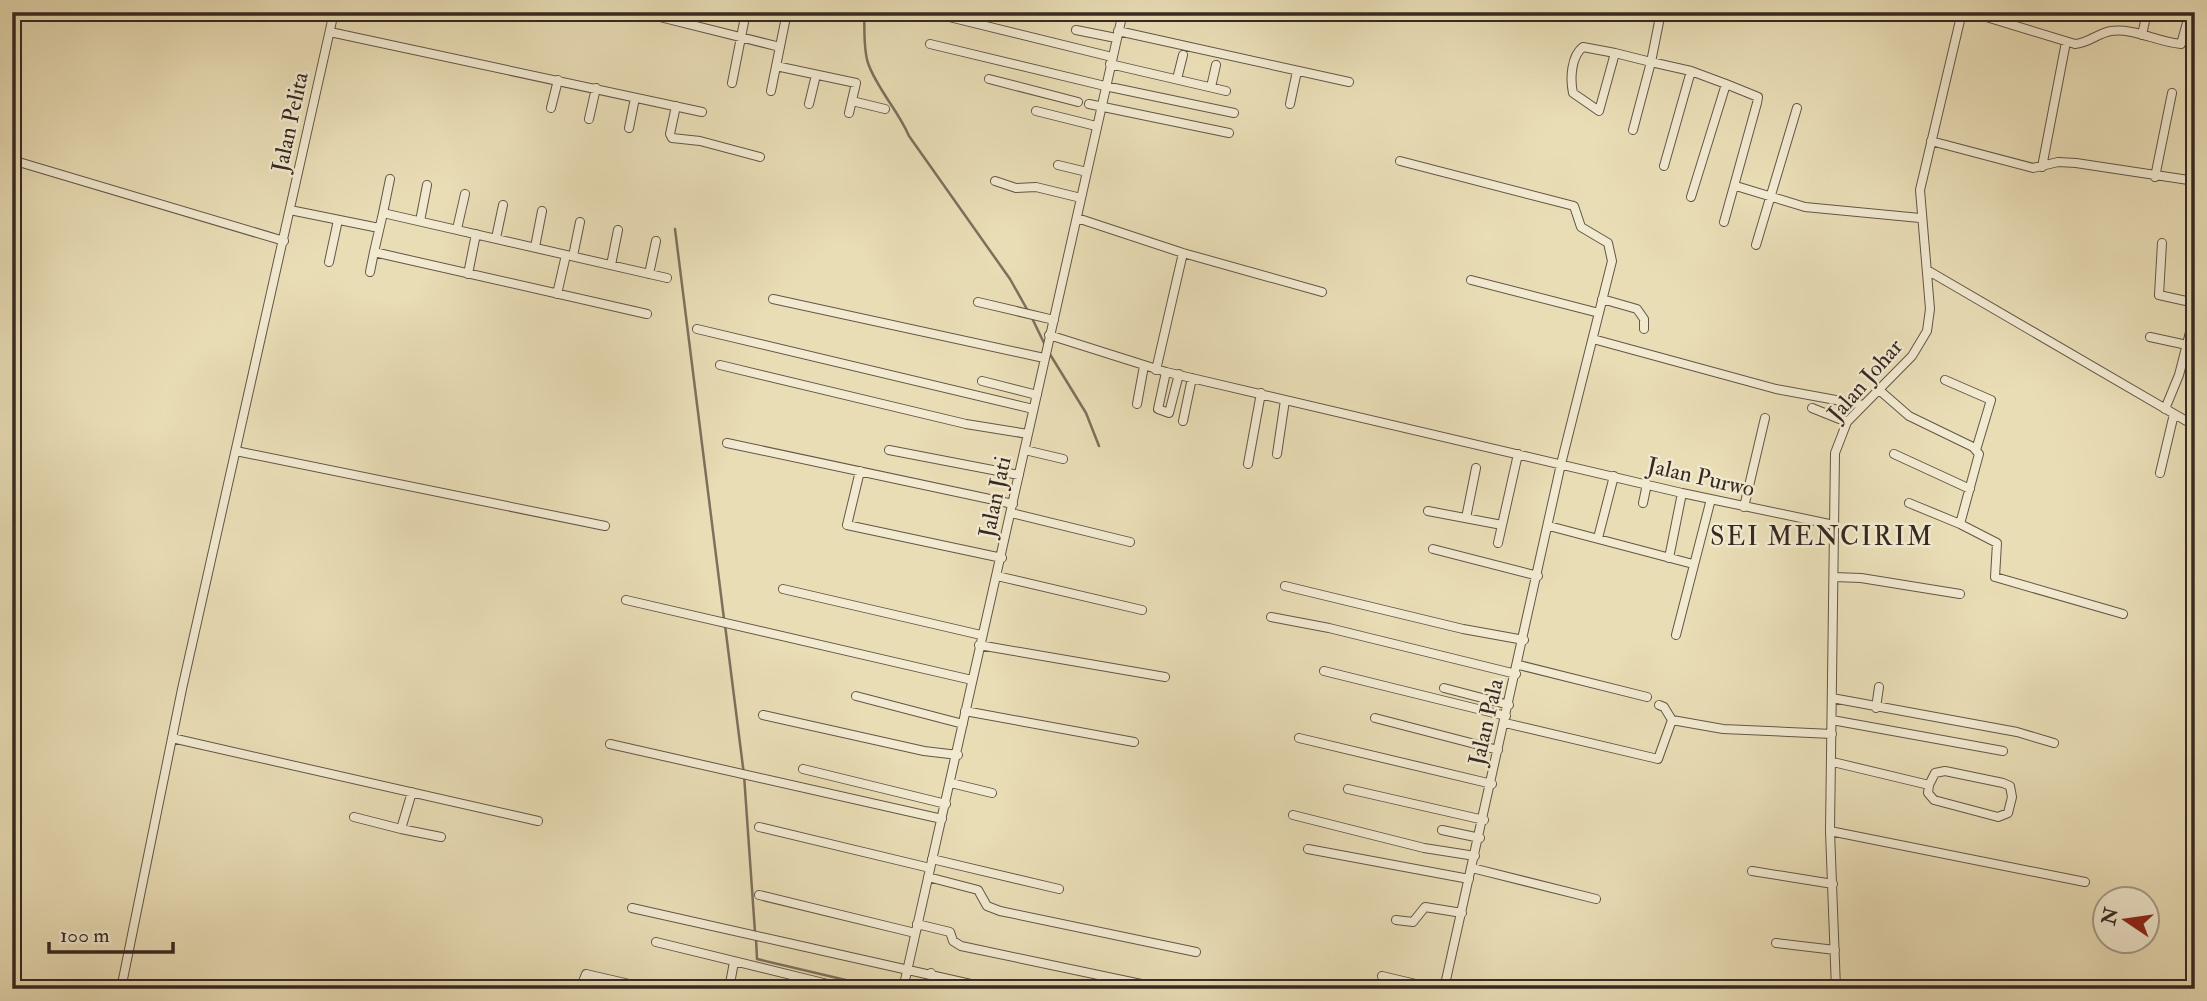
<svg xmlns="http://www.w3.org/2000/svg" width="2207" height="1001" viewBox="0 0 2207 1001" font-family="'IM FELL Double Pica',serif">
<style>
.lines{fill:none;stroke-linecap:round;stroke-linejoin:round}
.stream{stroke:#7d705c;stroke-width:2.5}
.minor-casing{stroke:#635646;stroke-width:10}
.minor{stroke:#f1e9d0;stroke-width:8}
.labels{text-anchor:middle;dominant-baseline:central;stroke-width:5;stroke-linejoin:round;paint-order:stroke}
.street-label{font-size:23px;fill:#362921;stroke:#f1e9d0}
.quarter-label{font-size:26px;letter-spacing:2px;fill:#362921;stroke:#f1e9d0}
</style>
<rect width="100%" height="100%" fill="#e9ddb6"/>
<filter id="stains"><feTurbulence type="fractalNoise" baseFrequency=".00286" numOctaves="4"/><feColorMatrix values="0 0 0 0 .2 0 0 0 0 .09 0 0 0 0 .02 0 0 0 .5 -.17"/></filter>
<radialGradient id="worn" r=".72"><stop offset=".6" stop-color="#630" stop-opacity="0"/><stop offset="1" stop-color="#630" stop-opacity=".3"/></radialGradient>
<g class="lines">
<path class="stream" d="M 864,12 C 865,28 863,48 868,63 C 877,89 898,110 909,136 L 1010,279 L 1028,311
M 675,229 L 724,619
M 1031,316 L 1045,345
M 1048,351 L 1086,413 L 1099,446
M 725,625 L 744,775 L 755,932
M 756,939 L 757,959 L 884,989"/>
<defs>
<path id="minor" d="M 640,12 L 780,47
M 929,12 L 1112,57
M 1103,12 L 1122,18
M 1970,12 L 2075,44 C 2089,43 2098,33 2111,31 C 2135,28 2157,42 2181,44 L 2190,12
M 1076,30 L 1116,38
M 1118,31 L 1349,82
M 330,32 L 702,112
M 2142,35 L 2147,12
M 930,44 L 1105,86 L 1234,113
M 1615,53 L 1583,47 C 1571,56 1570,79 1573,93 L 1599,111 L 1615,53 L 1651,62 L 1661,12
M 1110,64 L 1226,91
M 776,66 L 856,83 L 849,113
M 989,79 L 1078,102
M 1177,79 L 1183,55
M 732,83 L 746,12
M 1211,87 L 1216,65
M 771,91 L 787,12
M 852,101 L 885,109
M 809,104 L 816,75
M 1089,104 L 1229,133
M 1290,104 L 1297,71
M 676,106 L 670,134 L 672,138 L 700,141 L 760,157
M 551,108 L 558,80
M 1036,111 L 1096,126
M 589,119 L 596,88
M 629,128 L 635,98
M 1633,130 L 1651,62 L 1691,71
M 1931,141 L 2033,168 L 2058,162 L 2076,163 L 2195,181
M 12,160 L 284,241
M 1400,161 L 1574,206 L 1581,227 L 1608,243 L 1612,261 L 1561,464 L 1444,989
M 1058,165 L 1087,172
M 1664,166 L 1691,71 L 1726,84
M 2042,167 L 2066,42
M 2155,177 L 2172,93
M 995,181 L 1016,188 L 1036,187 L 1081,198
M 1736,186 L 1805,207 L 1920,218
M 1691,197 L 1726,84 L 1758,97 L 1757,103 L 1724,222
M 290,210 L 379,228
M 383,213 L 390,179
M 1077,218 L 1183,253 L 1322,292
M 420,221 L 427,185
M 457,229 L 465,194
M 496,238 L 503,205
M 2162,243 L 2159,295 L 2195,303
M 1756,245 L 1797,108
M 535,247 L 542,211
M 573,256 L 580,222
M 329,262 L 338,220
M 611,265 L 618,230
M 1927,270 L 2195,426
M 370,272 L 374,252
M 468,274 L 476,234
M 649,274 L 656,241
M 1471,280 L 1599,313
M 557,294 L 566,255
M 773,299 L 1044,358
M 1602,299 L 1637,309 L 1644,319 L 1644,329
M 978,302 L 1054,320
M 647,314 L 374,252 L 383,213 L 667,278
M 697,329 L 1033,409
M 1049,335 L 1166,372 L 1682,493 L 1834,525
M 2150,337 L 2187,345
M 1593,339 L 1776,389 L 1863,405
M 720,365 L 966,424 L 1028,434
M 1156,370 L 1183,253
M 1166,372 L 1158,409 L 1169,413 L 1179,374
M 1945,380 L 1991,400 L 1976,450
M 982,381 L 1037,395
M 1878,389 L 1909,416 L 1973,447 L 1979,454 L 1960,524 L 1909,503
M 1137,404 L 1144,366
M 1812,408 L 1847,422
M 2165,409 L 2179,375 L 2195,313
M 1183,421 L 1192,378
M 727,443 L 1013,504
M 889,450 L 1019,475
M 1025,450 L 1063,459
M 236,451 L 605,526
M 1277,454 L 1285,400
M 1894,454 L 1970,489
M 1248,464 L 1261,393
M 860,471 L 847,525 L 1002,558
M 2160,473 L 2174,414
M 1643,503 L 1647,484
M 1744,507 L 1765,418
M 1428,511 L 1502,525
M 1011,513 L 1130,542
M 1466,518 L 1476,468
M 1960,524 L 1997,543 L 1995,577 L 2123,614
M 1549,526 L 1693,564
M 1598,538 L 1614,476
M 1498,543 L 1518,454
M 1433,549 L 1538,576
M 1669,558 L 1682,493
M 997,576 L 1142,610
M 1834,577 L 1861,578 L 1960,594
M 1285,586 L 1463,629 L 1524,640
M 783,589 L 981,635
M 626,600 L 972,680
M 1271,617 L 1329,628 L 1516,674
M 1676,635 L 1711,499
M 979,645 L 1165,677
M 1519,665 L 1647,697
M 1324,671 L 1506,716
M 1444,688 L 1509,705
M 856,696 L 963,724
M 1832,698 L 2017,732 L 2054,743
M 1659,705 L 1664,707 L 1672,720
M 1876,708 L 1879,687
M 965,711 L 1134,742
M 763,715 L 924,751 L 958,755
M 1375,718 L 1498,750
M 1672,720 L 1723,729 L 1832,734
M 1832,720 L 2003,751
M 1505,723 L 1658,759 L 1672,720
M 172,738 L 538,821
M 1299,738 L 1492,784
M 610,744 L 942,819
M 1833,762 L 1929,785 L 1928,793 L 1934,800 L 1998,817 L 2008,813 L 2012,797 L 2010,786 L 2003,783 L 1945,771 L 1935,773 L 1929,785
M 803,769 L 946,804
M 951,783 L 992,793
M 1348,789 L 1484,820
M 1293,815 L 1424,848 L 1475,856
M 354,817 L 401,829 L 412,792
M 759,827 L 930,868
M 401,829 L 441,837
M 1442,830 L 1480,838
M 1830,831 L 2085,882
M 1308,849 L 1469,879
M 932,859 L 1059,889
M 1472,868 L 1596,899
M 1752,871 L 1833,884
M 928,877 L 978,890 L 987,906 L 1000,911 L 1196,952
M 759,895 L 915,933
M 632,908 C 752,936 873,961 993,989
M 1396,920 L 1413,922 L 1425,907 L 1462,913
M 917,924 L 950,932 L 953,941 L 961,946 L 1165,989
M 656,942 L 848,989
M 1776,943 L 1835,950
M 1382,976 L 1437,989
M 121,989 L 182,689 L 334,12
M 580,989 L 586,974 L 651,989
M 729,989 L 734,962
M 903,989 L 1123,12
M 927,989 L 931,973
M 1836,989 L 1830,831 L 1835,453 L 1847,422 L 1912,356 L 1927,331 L 1930,309 L 1920,190 L 1962,12"/>
</defs>
<use href="#minor" class="minor-casing"/>
<use href="#minor" class="minor"/>
</g>
<g class="labels">
<g class="street-label">
<text transform="translate(290 122) rotate(-78)">Jalan Pelita</text>
<text transform="translate(1865 380) rotate(-49)">Jalan Johar</text>
<text transform="translate(1701 477) rotate(13)">Jalan Purwo</text>
<text transform="translate(995 497) rotate(-78)">Jalan Jati</text>
<text transform="translate(1486 722) rotate(-77)">Jalan Pala</text>
</g>
<g class="quarter-label">
<text x="1822" y="537">SEI MENCIRIM</text>
</g>
</g>
<rect width="2207" height="1001" fill="none" stroke="#e9ddb6" stroke-width="42"/>
<rect x="14" y="14" width="2179" height="973" fill="none" stroke="#362921" stroke-width="3.5"/>
<rect x="21" y="21" width="2165" height="959" fill="none" stroke="#362921" stroke-width="2"/>
<g transform="translate(2126 920) rotate(283)"><circle r="33" fill="#f1e9d0" stroke="#a69c8a" stroke-width="2"/>
<path d="M0-5L12 26L0 18L-12 26Z" fill="#8f2418"/>
<text y="-10" font-size="19" font-weight="bold" text-anchor="middle" fill="#362921">N</text>
</g>
<path d="M49 942v10h124v-10" fill="none" stroke="#362921" stroke-width="3.5"/>
<text x="60" y="942" font-size="21" fill="#362921" stroke="#f1e9d0" stroke-width="5" paint-order="stroke">100 m</text>
<rect width="100%" height="100%" filter="url(#stains)"/>
<rect width="100%" height="100%" fill="url(#worn)"/>
</svg>
